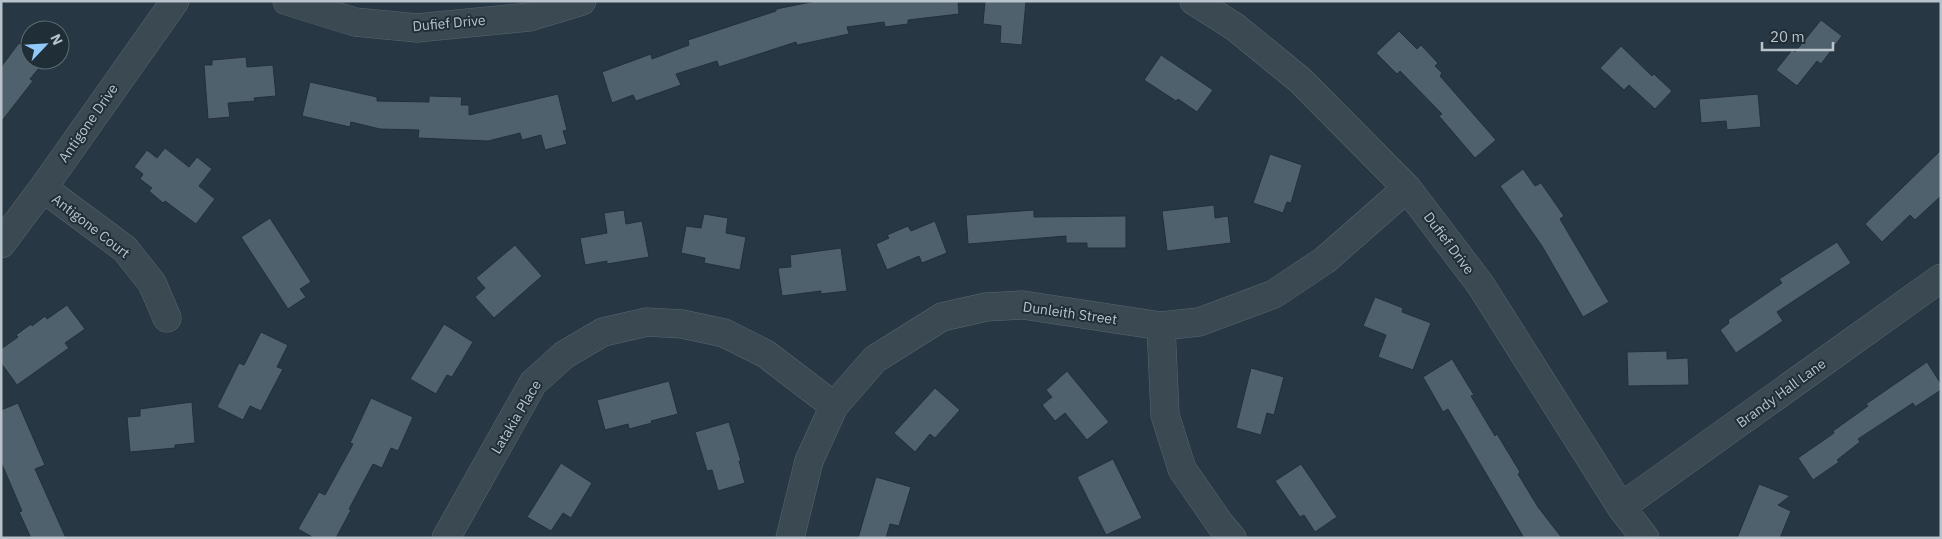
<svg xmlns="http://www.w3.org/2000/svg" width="1942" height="539" viewBox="0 0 1942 539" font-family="'IBM Plex Sans',sans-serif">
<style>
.building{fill:#50616e;stroke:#22303a}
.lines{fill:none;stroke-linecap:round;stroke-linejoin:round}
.minor-casing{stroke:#5a6670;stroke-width:29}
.minor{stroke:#3b4953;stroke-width:28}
.labels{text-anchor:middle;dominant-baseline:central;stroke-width:4;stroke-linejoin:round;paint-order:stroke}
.street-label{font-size:14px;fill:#b9c3cc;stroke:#202e38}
</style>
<rect width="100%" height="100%" fill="#273743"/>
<path class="building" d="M 816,1 L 958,1 L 959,14 L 908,20 L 908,24 L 885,27 L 884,22 L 847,27 L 849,34 L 797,45 L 796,42 L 719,67 L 717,61 L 676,74 L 681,85 L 636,101 L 633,95 L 612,103 L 602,72 L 651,54 L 652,59 L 689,45 L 688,40 L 776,11 L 776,9 Z
M 985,1 L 1026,1 L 1022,45 L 1000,43 L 1001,26 L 983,24 Z
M 1821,20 L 1842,36 L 1821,64 L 1817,61 L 1797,86 L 1776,70 L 1792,50 L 1795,52 Z
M 1399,31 L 1417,49 L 1421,45 L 1438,63 L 1435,66 L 1442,73 L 1440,76 L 1496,140 L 1475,158 L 1439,116 L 1442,114 L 1400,71 L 1397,74 L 1376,53 Z
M 19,43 L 30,52 L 30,60 L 41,60 L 44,62 L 30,79 L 33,81 L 1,122 L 1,67 Z
M 1621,46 L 1652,76 L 1654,74 L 1672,91 L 1655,109 L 1629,85 L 1624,90 L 1600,68 Z
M 1161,55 L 1213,90 L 1197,112 L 1178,99 L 1176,101 L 1144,80 Z
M 246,57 L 247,67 L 273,65 L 276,96 L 254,98 L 255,101 L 228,103 L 230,117 L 208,119 L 204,65 L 212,65 L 212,60 Z
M 310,82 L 377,97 L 377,101 L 429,102 L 429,96 L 462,97 L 461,105 L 469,105 L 469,115 L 558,94 L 567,130 L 563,131 L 567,144 L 545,150 L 541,135 L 522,140 L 520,133 L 488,141 L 418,138 L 419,130 L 380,129 L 351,122 L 350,127 L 302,116 Z
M 1758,94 L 1761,127 L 1727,130 L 1726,121 L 1701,123 L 1699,99 Z
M 165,148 L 189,167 L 197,157 L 212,169 L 199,186 L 215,199 L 196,224 L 165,201 L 163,203 L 149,191 L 152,188 L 140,179 L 143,174 L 134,167 L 147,150 L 157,158 Z
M 1941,150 L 1941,196 L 1915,220 L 1910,215 L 1882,242 L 1865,224 Z
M 1270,154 L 1302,165 L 1291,203 L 1287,202 L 1283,213 L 1253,203 Z
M 1523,169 L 1535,186 L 1541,183 L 1564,216 L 1560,219 L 1609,302 L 1583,317 L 1542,246 L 1500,186 Z
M 1214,205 L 1215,218 L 1228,216 L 1231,243 L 1167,251 L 1162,211 Z
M 624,210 L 626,224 L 642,221 L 649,257 L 607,264 L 607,261 L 585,265 L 580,238 L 607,233 L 604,213 Z
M 1034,210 L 1034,217 L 1126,216 L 1126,248 L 1087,248 L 1087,243 L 1066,243 L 1066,236 L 968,244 L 966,215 Z
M 704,214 L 728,218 L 726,233 L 746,237 L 740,270 L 704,263 L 705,258 L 681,253 L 686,226 L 701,228 Z
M 270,218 L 311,282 L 300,289 L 306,297 L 288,309 L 241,237 Z
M 935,221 L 947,253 L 922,263 L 919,256 L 887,270 L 876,244 L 889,238 L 887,235 L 908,226 L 911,231 Z
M 1837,242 L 1851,263 L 1777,312 L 1783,321 L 1736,353 L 1720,330 L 1729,323 L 1728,320 L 1782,283 L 1779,279 Z
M 515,245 L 542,276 L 494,318 L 475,297 L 485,288 L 476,278 Z
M 841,248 L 847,291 L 821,294 L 821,291 L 782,296 L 778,268 L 791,267 L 790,255 Z
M 1375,297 L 1403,308 L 1402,312 L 1431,323 L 1413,370 L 1378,357 L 1386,335 L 1363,326 Z
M 67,305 L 85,329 L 65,343 L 69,348 L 17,385 L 1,363 L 1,349 L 18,337 L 16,335 L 31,324 L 32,326 L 45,316 L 47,319 Z
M 444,324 L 473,342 L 452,377 L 447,375 L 436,394 L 410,379 Z
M 261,332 L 288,345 L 277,367 L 283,369 L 261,411 L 250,406 L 243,420 L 217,407 L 239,363 L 244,365 Z
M 1667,351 L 1667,359 L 1688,358 L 1689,385 L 1628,386 L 1627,352 Z
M 1452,359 L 1474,395 L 1471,396 L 1495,436 L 1497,434 L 1520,472 L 1518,474 L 1538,507 L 1562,538 L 1524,538 L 1448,409 L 1443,412 L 1423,377 Z
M 1927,362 L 1941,384 L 1941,390 L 1915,407 L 1913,403 L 1858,439 L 1860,442 L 1837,460 L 1839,462 L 1813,480 L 1798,458 L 1834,433 L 1833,431 L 1868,406 L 1866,404 Z
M 1251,368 L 1284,377 L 1274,415 L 1267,413 L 1261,435 L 1236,428 Z
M 1067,371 L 1109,422 L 1087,440 L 1065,413 L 1055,421 L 1042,405 L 1052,397 L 1046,390 Z
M 669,381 L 678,414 L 651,421 L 652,423 L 629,429 L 628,424 L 605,430 L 597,400 Z
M 935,388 L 960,410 L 935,438 L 930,434 L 915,452 L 894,433 Z
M 371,398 L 413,417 L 398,451 L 391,448 L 382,468 L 373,464 L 349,509 L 351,510 L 336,538 L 314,538 L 298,529 L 319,492 L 325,495 L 353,444 L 350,443 Z
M 192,402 L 195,443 L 175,445 L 175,448 L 130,452 L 127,417 L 140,416 L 140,409 Z
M 18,403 L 45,465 L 35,469 L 66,538 L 31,538 L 19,512 L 22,511 L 1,462 L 1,410 Z
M 729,422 L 741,461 L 739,461 L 745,483 L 718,491 L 712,470 L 707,471 L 695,432 Z
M 1113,459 L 1142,518 L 1106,535 L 1077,477 Z
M 561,463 L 592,483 L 571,518 L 563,513 L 551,531 L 527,517 Z
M 1301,464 L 1337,517 L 1315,532 L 1304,515 L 1300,517 L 1275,481 Z
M 876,477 L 911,487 L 899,526 L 890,524 L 886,538 L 858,538 Z
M 1759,484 L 1790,496 L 1778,505 L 1791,511 L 1780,538 L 1737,538 Z"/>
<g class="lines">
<defs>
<path id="minor" d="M 287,1 L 355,22 L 417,28 L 529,17 L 582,1
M 1194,1 L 1235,27 L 1300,80 L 1407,188 L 1480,284 L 1621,507 L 1645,538
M 43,188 L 125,249 L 152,283 L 167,318
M 1,244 L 43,188 L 175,1
M 1161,326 L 1165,415 L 1182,469 L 1220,524 L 1232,538
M 1621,507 L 1941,278
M 446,538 L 533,383 L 564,355 L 603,332 L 647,322 L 682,324 L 724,333 L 766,354 L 834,406
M 790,538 L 809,461 L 834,406 L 875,359 L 942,317 L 986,307 L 1023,305 L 1161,326 L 1199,322 L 1274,294 L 1325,260 L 1407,188"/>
</defs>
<use href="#minor" class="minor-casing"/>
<use href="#minor" class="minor"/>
</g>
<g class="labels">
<g class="street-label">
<text transform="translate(449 23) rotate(-5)">Dufief Drive</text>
<text transform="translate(88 123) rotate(-55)">Antigone Drive</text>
<text transform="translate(91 226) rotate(38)">Antigone Court</text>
<text transform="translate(1449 243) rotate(53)">Dufief Drive</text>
<text transform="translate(1070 313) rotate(8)">Dunleith Street</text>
<text transform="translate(1781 393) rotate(-36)">Brandy Hall Lane</text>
<text transform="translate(516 417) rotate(-59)">Latakia Place</text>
</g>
</g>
<rect width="1942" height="539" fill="none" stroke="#b9c3cc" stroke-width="5"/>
<g transform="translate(45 45) rotate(65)"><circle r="24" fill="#202e38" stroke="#5d6a73"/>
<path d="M0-4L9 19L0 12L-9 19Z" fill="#91c9f9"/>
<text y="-8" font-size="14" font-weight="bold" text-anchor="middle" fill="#b9c3cc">N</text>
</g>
<path d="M1762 42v8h71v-8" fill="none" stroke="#b9c3cc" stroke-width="2.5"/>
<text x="1770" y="42" font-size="15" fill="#b9c3cc" stroke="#202e38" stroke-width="4" paint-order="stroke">20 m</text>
</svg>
